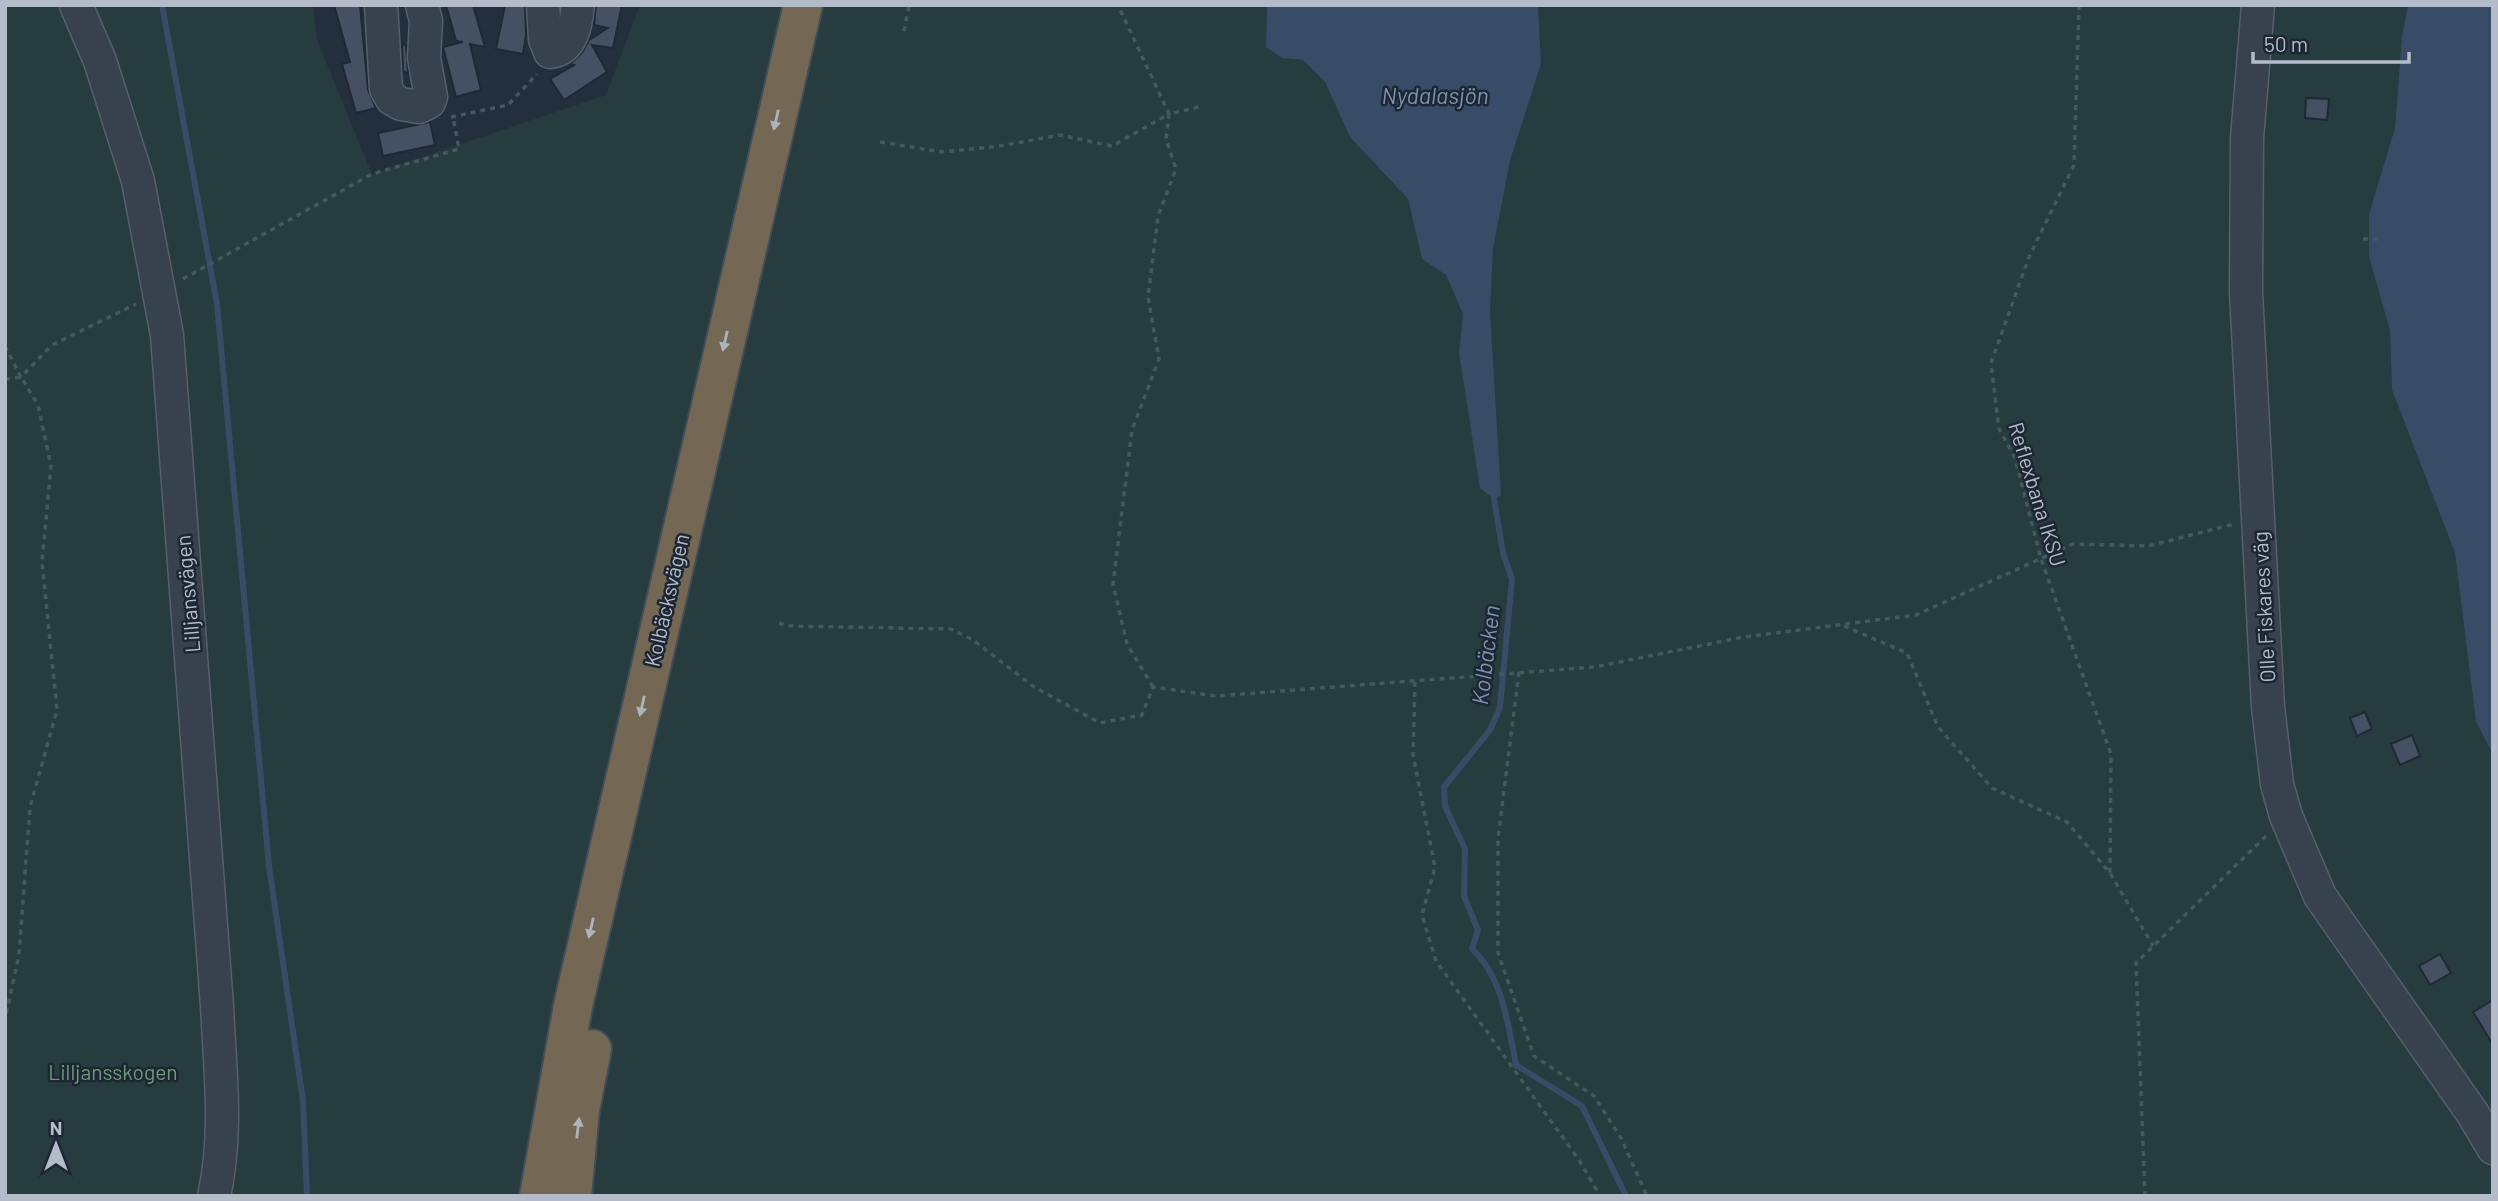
<svg xmlns="http://www.w3.org/2000/svg" width="2498" height="1201" viewBox="0 0 2498 1201" font-family="Barlow,sans-serif">
<style>
.green{fill:#263c3f}
.water{fill:#394c67}
.lines{fill:none;stroke-linecap:round;stroke-linejoin:round}
.stream{stroke:#394c67;stroke-width:6}
.building{fill:#455162;stroke:#1f2835;stroke-width:2}
.minor-casing{stroke:#565f6c;stroke-width:35}
.highway-casing{stroke:#434c59;stroke-width:42}
.path{stroke:#44595c;stroke-width:3.5;stroke-dasharray:5 5;stroke-linecap:butt}
.minor{stroke:#38414e;stroke-width:32}
.highway{stroke:#746855;stroke-width:38}
.oneway{fill:#aeb4bd}
.labels{text-anchor:middle;dominant-baseline:central;stroke-width:5;stroke-linejoin:round;paint-order:stroke}
.street-label{font-size:21px;fill:#b4bcc9;stroke:#1d2633}
.park-label{font-size:21px;fill:#6b9a76;stroke:#1d2633}
.water-label{font-size:23px;font-style:italic;fill:#7c92b1;stroke:#1d2633}
</style>
<rect width="100%" height="100%" fill="#242f3e"/>
<path class="green" d="M 5,5 L 313,5 L 317,40 L 372,174 L 606,95 L 640,5 L 1267,5 L 1266,47 L 1282,58 L 1303,60 L 1325,82 L 1350,137 L 1408,199 L 1422,259 L 1446,275 L 1463,314 L 1459,352 L 1490,313 L 1493,249 L 1510,161 L 1541,64 L 1538,5 L 2408,5 L 2402,36 L 2395,128 L 2369,214 L 2369,257 L 2390,331 L 2392,390 L 2455,553 L 2476,722 L 2493,754 L 2493,1196 L 5,1196 Z"/>
<path class="water" d="M 1267,5 L 1538,5 L 1541,64 L 1510,161 L 1493,249 L 1490,313 L 1501,495 L 1494,499 L 1480,488 L 1459,352 L 1463,314 L 1446,275 L 1422,259 L 1408,199 L 1350,137 L 1325,82 L 1303,60 L 1282,58 L 1266,47 Z
M 2408,5 L 2493,5 L 2493,754 L 2476,722 L 2455,553 L 2392,390 L 2390,331 L 2369,257 L 2369,214 L 2395,128 L 2402,36 Z"/>
<g class="lines">
<path class="stream" d="M 162,5 L 217,304 L 269,866 L 303,1101 L 307,1196
M 1494,499 L 1503,553 L 1512,579 L 1500,707 L 1490,730 L 1444,787 L 1445,806 L 1465,849 L 1464,896 L 1478,930 L 1472,949 C 1503,977 1508,1025 1516,1065 L 1582,1106 L 1626,1196"/>
</g>
<path class="building" d="M 334,5 L 360,5 L 368,90 L 376,108 L 356,113 L 342,64 L 350,62 Z
M 446,5 L 473,5 L 485,47 L 470,44 L 481,90 L 456,97 L 443,47 L 463,42 L 456,41 Z
M 505,5 L 525,5 L 526,35 L 523,54 L 496,49 Z
M 596,5 L 622,5 L 613,48 L 592,45 L 607,72 L 564,100 L 550,79 L 574,65 L 570,64 L 582,53 L 589,40 L 608,28 L 594,25 Z
M 402,43 L 406,46 L 408,74 L 403,71 Z
M 2306,98 L 2329,99 L 2327,120 L 2305,118 Z
M 430,122 L 435,145 L 383,156 L 378,133 Z
M 2365,712 L 2372,729 L 2357,736 L 2350,718 Z
M 2412,735 L 2420,756 L 2400,765 L 2391,744 Z
M 2440,954 L 2451,973 L 2430,985 L 2419,966 Z
M 2493,1000 L 2493,1045 L 2473,1012 Z"/>
<g class="lines">
<defs>
<path id="minor" d="M 76,5 L 100,61 L 138,181 L 167,335 L 217,1006 C 220,1069 228,1134 214,1196
M 381,5 L 386,89 L 392,99 L 401,104 L 419,107 L 429,102 L 431,97 L 424,58 L 426,21 L 422,5
M 543,5 L 545,39 L 550,52 C 573,49 576,24 578,5
M 2258,5 L 2247,138 L 2246,292 L 2268,707 L 2277,784 L 2286,816 L 2320,896 L 2473,1114 L 2493,1148"/>
<path id="highway" d="M 539,1196 L 573,1006 L 803,5
M 572,1196 L 580,1110 L 592,1049"/>
</defs>
<use href="#minor" class="minor-casing"/>
<use href="#highway" class="highway-casing"/>
<path class="path" d="M 2079,5 L 2074,165 L 2029,257 L 1991,363 L 1999,429 L 2015,458 L 2041,559 L 2111,754 L 2110,873
M 904,31 L 909,5
M 451,117 L 508,105 L 537,74
M 880,142 L 942,152 L 1000,146 L 1060,135 L 1112,146 L 1169,114 L 1118,5
M 2363,239 L 2381,239
M 183,279 L 372,174 L 459,149 L 453,117
M 5,346 L 21,377 L 52,345 L 136,304
M 5,379 L 21,377 L 38,405 L 51,466 L 42,562 L 57,710 L 30,807 L 19,955 L 5,1019
M 779,623 L 787,626 L 951,629 L 973,640 L 1034,687 L 1100,723 L 1142,715 L 1153,687 L 1216,696 L 1595,667 L 1744,637 L 1916,615 L 2073,544 L 2148,546 L 2234,524
M 1844,626 L 1907,653 L 1938,727 L 1992,788 L 2067,822 L 2110,873 L 2153,946
M 1519,672 L 1498,838 L 1498,953 L 1534,1056 L 1594,1096 L 1621,1138 L 1647,1196
M 1415,682 L 1413,755 L 1435,867 L 1422,915 L 1436,961 L 1579,1160 L 1600,1196
M 1153,687 L 1127,644 L 1113,584 L 1132,430 L 1159,359 L 1148,297 L 1158,216 L 1176,169 L 1166,139 L 1169,114 L 1203,106
M 2145,1196 L 2136,963 L 2268,834"/>
<use href="#minor" class="minor"/>
<use href="#highway" class="highway"/>
</g>
<defs><path id="oneway-solid" d="M-6-.8H1V-3.2L6.5 0L1 3.2V.8H-6Z" transform="scale(1.75)"/></defs>
<g class="oneway">
<use href="#oneway-solid" transform="translate(776 120) rotate(103)"/>
<use href="#oneway-solid" transform="translate(725 341) rotate(103)"/>
<use href="#oneway-solid" transform="translate(642 706) rotate(103)"/>
<use href="#oneway-solid" transform="translate(591 928) rotate(103)"/>
<use href="#oneway-solid" transform="translate(578 1128) rotate(-83)"/>
</g>
<g class="labels">
<g class="street-label">
<text transform="translate(2038 494) rotate(73)">Reflexbana IKSU</text>
<text transform="translate(187 594) rotate(-95)">Lilljansvägen</text>
<text transform="translate(666 600) rotate(-77)">Kolbäcksvägen</text>
<text transform="translate(2263 607) rotate(-93)">Olle Fiskares väg</text>
</g>
<g class="park-label">
<text x="113" y="1071">Lilljansskogen</text>
</g>
<g class="water-label">
<text x="1435" y="95">Nydalasjön</text>
<text transform="translate(1485 655) rotate(-83)">Kolbäcken</text>
</g>
</g>
<rect width="2498" height="1201" fill="none" stroke="#b4bcc9" stroke-width="14"/>
<g transform="translate(56 1145)" stroke="#1d2633" stroke-width="5" paint-order="stroke">
<path d="M0-5L12 26L0 18L-12 26Z" fill="#b4bcc9"/>
<text y="-10" font-size="19" font-weight="bold" text-anchor="middle" fill="#b4bcc9">N</text>
</g>
<path d="M2253 52v10h156v-10" fill="none" stroke="#b4bcc9" stroke-width="3.5"/>
<text x="2264" y="52" font-size="21" fill="#b4bcc9" stroke="#1d2633" stroke-width="5" paint-order="stroke">50 m</text>
</svg>
